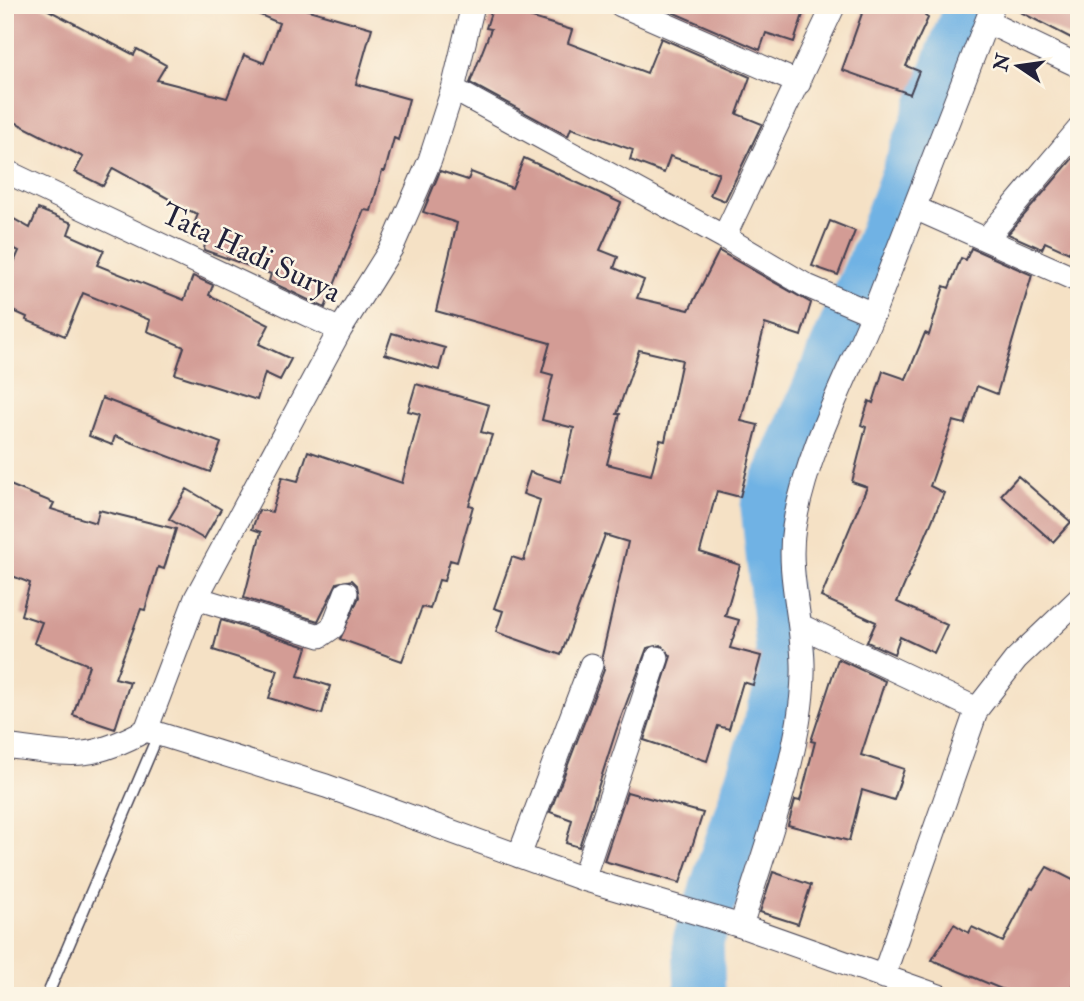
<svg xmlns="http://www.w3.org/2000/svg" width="1084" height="1001" viewBox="0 0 1084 1001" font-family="'IM FELL Double Pica',serif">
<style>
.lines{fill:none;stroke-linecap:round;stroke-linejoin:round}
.river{stroke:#6fb2e4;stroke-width:51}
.building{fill:#d39c95;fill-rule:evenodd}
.service-casing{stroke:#423f50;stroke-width:13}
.minor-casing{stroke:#423f50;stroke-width:25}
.service{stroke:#fff;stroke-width:10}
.minor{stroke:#fff;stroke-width:23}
.labels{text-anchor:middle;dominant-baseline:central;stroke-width:5;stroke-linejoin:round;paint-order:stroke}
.street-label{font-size:30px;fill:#22223b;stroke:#fcf5e5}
</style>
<rect width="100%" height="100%" fill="#fcf5e5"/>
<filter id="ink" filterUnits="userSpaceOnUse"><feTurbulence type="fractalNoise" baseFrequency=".0143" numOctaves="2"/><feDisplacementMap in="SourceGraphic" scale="14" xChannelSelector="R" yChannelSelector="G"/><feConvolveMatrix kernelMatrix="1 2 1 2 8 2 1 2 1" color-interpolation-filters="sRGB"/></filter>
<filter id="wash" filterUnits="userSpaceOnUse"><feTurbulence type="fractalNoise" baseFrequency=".00686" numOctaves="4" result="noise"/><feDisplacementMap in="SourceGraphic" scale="28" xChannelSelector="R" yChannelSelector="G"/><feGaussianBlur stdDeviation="1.57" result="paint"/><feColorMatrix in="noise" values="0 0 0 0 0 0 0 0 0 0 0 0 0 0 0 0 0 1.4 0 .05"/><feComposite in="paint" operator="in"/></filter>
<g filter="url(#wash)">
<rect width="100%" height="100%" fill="#f5e1c5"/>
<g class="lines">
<path class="river" d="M 700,996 L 698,941 L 784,676 L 766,507 L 878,250 L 970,5"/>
</g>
<g id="blocks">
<path class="building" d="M 5,5 L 39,5 L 134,55 L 137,49 L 166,65 L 157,80 L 227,98 L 244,55 L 264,63 L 279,23 L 237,5 L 291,5 L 372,28 L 356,84 L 409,99 L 398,140 L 394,138 L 385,171 L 382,171 L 371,211 L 364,210 L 325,308 L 269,281 L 271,274 L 204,250 L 205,243 L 189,237 L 198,214 L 170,203 L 171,200 L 113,168 L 103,186 L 75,172 L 83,157 L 5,117 Z
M 674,5 L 806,5 L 794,42 L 766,33 L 760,50 L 672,12 Z
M 865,5 L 930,5 L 925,16 L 928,18 L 906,66 L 919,71 L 910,94 L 842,70 Z
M 1007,5 L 1064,5 L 1079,12 L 1079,42 Z
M 493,6 L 572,30 L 568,43 L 647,73 L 661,38 L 750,77 L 737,114 L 762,124 L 725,201 L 710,195 L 719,173 L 670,156 L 664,173 L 630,160 L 633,150 L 571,128 L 568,136 L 470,83 L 491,29 L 486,28 Z
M 1079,151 L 1079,231 L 1069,253 L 1045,242 L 1042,249 L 1008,234 Z
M 524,158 L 621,203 L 600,250 L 618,257 L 614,268 L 644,280 L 637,298 L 689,310 L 719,251 L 811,303 L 801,336 L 765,324 L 741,421 L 758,425 L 740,497 L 717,491 L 700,552 L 740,565 L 725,616 L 739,620 L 730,648 L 761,656 L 753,685 L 743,682 L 729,729 L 718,726 L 707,761 L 644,740 L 671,656 L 661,645 L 647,648 L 616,731 L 579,847 L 566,843 L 572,820 L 550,812 L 604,670 L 602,656 L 628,542 L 605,535 L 561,655 L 496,632 L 503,611 L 494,608 L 512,557 L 524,561 L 540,500 L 523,494 L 530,472 L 561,482 L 574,428 L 542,420 L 553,375 L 542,372 L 550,343 L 436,311 L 457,223 L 423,212 L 440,171 L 468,180 L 471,172 L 512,188 ZM 639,350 L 682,360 L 665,441 L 660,440 L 651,475 L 607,464 L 620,414 L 617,414 Z
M 38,209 L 72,223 L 68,234 L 104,250 L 97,265 L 184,300 L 193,276 L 213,285 L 209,295 L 269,325 L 259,344 L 291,359 L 280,380 L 265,373 L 257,400 L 175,374 L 184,347 L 147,331 L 150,320 L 83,293 L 65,336 L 26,320 L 27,317 L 5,307 L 5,283 L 19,251 L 5,244 L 5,214 L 30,228 Z
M 830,221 L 855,231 L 838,275 L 812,266 Z
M 971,248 L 1032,275 L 997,394 L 977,386 L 965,424 L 953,421 L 930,486 L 944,493 L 897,602 L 947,625 L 934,653 L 900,637 L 894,654 L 867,642 L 876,622 L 821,597 L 867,487 L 852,482 L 866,427 L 861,425 L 869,401 L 873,403 L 883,371 L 906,379 L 925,333 L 929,335 L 944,286 L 949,288 L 961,258 L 966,260 Z
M 392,333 L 445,348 L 439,370 L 385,354 Z
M 416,384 L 489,405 L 481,432 L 492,435 L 469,505 L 473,506 L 457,562 L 450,560 L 444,581 L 439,580 L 430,609 L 422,607 L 402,661 L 340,639 L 359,597 L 357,585 L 352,580 L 337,583 L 318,621 L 244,598 L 261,532 L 252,529 L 259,510 L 272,512 L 282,477 L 298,481 L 308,451 L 402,483 L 420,414 L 408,411 Z
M 102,398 L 221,443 L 210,472 L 115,436 L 112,445 L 89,436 Z
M 1018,476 L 1071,522 L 1053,542 L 1001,495 Z
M 5,483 L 54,503 L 51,509 L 96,523 L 99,510 L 176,529 L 164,569 L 158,567 L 145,610 L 141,609 L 115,678 L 130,682 L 115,729 L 73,715 L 89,665 L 34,643 L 42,622 L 21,615 L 30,583 L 5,573 Z
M 187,489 L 221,509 L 204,539 L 169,519 Z
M 221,620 L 307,647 L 298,676 L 330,686 L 322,714 L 269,698 L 278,670 L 213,650 Z
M 838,659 L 885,681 L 861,755 L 904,769 L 894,800 L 862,790 L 849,841 L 788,825 L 795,800 L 800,801 L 815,742 L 811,741 Z
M 627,792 L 703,813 L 680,883 L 604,861 Z
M 1047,867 L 1079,883 L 1079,971 L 1069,996 L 1018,996 L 932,960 L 954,924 L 969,933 L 972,927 L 1003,942 L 1031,888 L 1033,889 Z
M 773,872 L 811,885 L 798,924 L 760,912 Z"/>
</g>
</g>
<g filter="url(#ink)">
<use href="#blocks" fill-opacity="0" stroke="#423f50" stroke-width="2"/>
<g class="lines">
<defs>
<path id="service" d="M 47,996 L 158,735"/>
<path id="minor" d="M 621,5 L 799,83
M 987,22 L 1079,66
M 453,89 L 724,237 L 807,286 L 873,314 C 844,383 806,453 794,527 C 786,576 805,626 803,675 C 801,755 764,849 741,926 L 939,996
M 5,171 L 340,330
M 915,208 L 1077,280
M 724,237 L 834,5
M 986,239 L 1079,129
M 873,314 L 993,5
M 196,598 L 320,636 L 333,627 L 346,593
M 801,626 L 977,709
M 146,730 L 326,786 L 583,879 L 741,926
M 5,746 C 71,754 85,763 146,730 L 196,598 L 340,330 L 392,247 L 430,160 L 453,89 L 473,5
M 519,856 L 591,665
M 583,879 L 657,658
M 883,977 L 977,709 L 1016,659 L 1079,599"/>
</defs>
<use href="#service" class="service-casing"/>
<use href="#minor" class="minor-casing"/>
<use href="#service" class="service"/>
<use href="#minor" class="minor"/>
</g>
</g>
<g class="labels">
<g class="street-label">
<text transform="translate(251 253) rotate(25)">Tata Hadi Surya</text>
</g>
</g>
<rect width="1084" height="1001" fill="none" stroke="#fcf5e5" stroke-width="28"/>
<g transform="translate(1018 66) rotate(283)" stroke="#fcf5e5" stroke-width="5" paint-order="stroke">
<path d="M0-5L12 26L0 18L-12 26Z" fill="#22223b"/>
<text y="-10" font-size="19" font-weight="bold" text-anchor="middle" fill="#22223b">N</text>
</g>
</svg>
